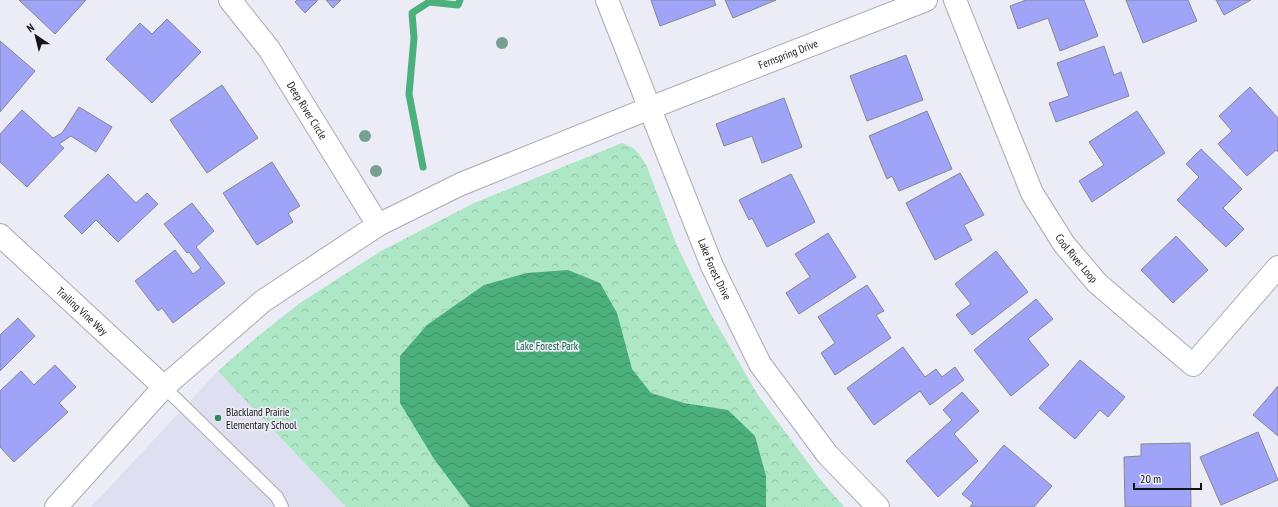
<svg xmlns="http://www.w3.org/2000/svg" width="1278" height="507" viewBox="0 0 1278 507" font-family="'PT Sans Narrow',sans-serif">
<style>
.built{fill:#dee0f1}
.forest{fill:url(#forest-crowns)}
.water{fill:url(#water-waves)}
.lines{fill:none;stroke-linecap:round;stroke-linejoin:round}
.stream{stroke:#4cb07d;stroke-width:7}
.building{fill:#9fa4f8;stroke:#86878f}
.lane-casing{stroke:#a9aab3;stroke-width:14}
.street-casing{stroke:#a9aab3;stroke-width:24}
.lane{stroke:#fff;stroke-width:12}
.street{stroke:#fff;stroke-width:22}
.tree{fill:#77a092}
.poi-dot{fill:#31895e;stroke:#ebecf6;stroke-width:1.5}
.labels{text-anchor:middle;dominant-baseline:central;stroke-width:3.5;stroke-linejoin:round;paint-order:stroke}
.street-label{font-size:11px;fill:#151518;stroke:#ebecf6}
.park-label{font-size:11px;fill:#186240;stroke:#ebecf6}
.poi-label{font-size:11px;fill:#151518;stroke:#ebecf6;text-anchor:start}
</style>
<defs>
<pattern id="forest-crowns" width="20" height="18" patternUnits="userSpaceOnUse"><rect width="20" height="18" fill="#ade7c5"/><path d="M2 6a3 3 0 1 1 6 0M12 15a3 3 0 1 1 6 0" fill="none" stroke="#94c5a8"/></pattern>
<pattern id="water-waves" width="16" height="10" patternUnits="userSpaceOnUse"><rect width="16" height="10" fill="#4cb07d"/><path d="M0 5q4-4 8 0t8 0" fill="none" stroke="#3e8e65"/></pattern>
</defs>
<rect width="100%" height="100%" fill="#ebecf6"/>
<path class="built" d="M 218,371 L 308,466 L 346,507 L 91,507 Z"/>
<path class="forest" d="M 622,143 C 636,148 640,154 647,167 L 677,246 L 709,311 L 758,395 L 820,479 L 844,507 L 346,507 L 218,371 L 257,337 L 300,303 L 381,251 L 474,203 Z"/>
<path class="water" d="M 568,270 L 600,283 L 617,313 L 632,369 L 651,393 L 684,403 L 728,410 L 755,436 L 766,476 L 766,507 L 470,507 L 434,459 L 400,403 L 400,356 L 427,325 L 484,285 L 527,273 Z"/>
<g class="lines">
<path class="stream" d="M 423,167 L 409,94 L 414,38 L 412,13 L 429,2 L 458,5 L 460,0"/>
</g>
<path class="building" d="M 19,0 L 86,0 L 55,34 Z
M 297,0 L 318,0 L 305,13 L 295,2 Z
M 326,0 L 341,0 L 333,8 Z
M 651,0 L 714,0 L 716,5 L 660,26 Z
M 725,0 L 776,0 L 733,18 Z
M 1026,0 L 1084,0 L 1098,36 L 1060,51 L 1048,18 L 1018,29 L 1010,6 Z
M 1126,0 L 1188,0 L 1197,21 L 1143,43 Z
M 1216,0 L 1251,0 L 1224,15 Z
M 167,19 L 201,52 L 152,103 L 106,59 L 140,23 L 152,34 Z
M 0,41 L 35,71 L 0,112 Z
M 1104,46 L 1114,75 L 1121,72 L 1129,96 L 1056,122 L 1049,103 L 1069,96 L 1057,63 Z
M 906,55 L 923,100 L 867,121 L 850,76 Z
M 222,85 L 258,138 L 207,173 L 170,120 Z
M 1250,87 L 1278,118 L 1278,152 L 1276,150 L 1247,176 L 1218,144 L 1232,131 L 1219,116 Z
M 784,98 L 802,147 L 762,163 L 752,136 L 724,146 L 716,124 Z
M 79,107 L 112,127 L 96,152 L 71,136 L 59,144 L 64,148 L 27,187 L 0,162 L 0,134 L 22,110 L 53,138 L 62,133 Z
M 927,111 L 952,169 L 899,191 L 892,176 L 887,179 L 869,136 Z
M 1137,111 L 1165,153 L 1092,202 L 1079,181 L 1104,165 L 1089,142 Z
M 1201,149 L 1242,189 L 1223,208 L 1244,229 L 1226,247 L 1177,200 L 1199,177 L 1186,164 Z
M 272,162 L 300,206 L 288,213 L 293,222 L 257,245 L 223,193 Z
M 960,173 L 984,215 L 964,225 L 972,240 L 935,260 L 906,203 Z
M 108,174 L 136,203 L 147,193 L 158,204 L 118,242 L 96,220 L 82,234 L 64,216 Z
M 791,174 L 815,222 L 767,247 L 752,218 L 749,220 L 739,200 Z
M 192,203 L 214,231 L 196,247 L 225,283 L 173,323 L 162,308 L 158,311 L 135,281 L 175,250 L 193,274 L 201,268 L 189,252 L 187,253 L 164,224 Z
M 828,233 L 856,277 L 799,314 L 786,293 L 810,277 L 795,254 Z
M 1176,236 L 1208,270 L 1173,303 L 1141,270 Z
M 996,251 L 1028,292 L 972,335 L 956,315 L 971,304 L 955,284 Z
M 867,285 L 884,311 L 876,315 L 891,338 L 835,375 L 821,353 L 835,343 L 818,317 Z
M 1036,299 L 1053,319 L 1028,339 L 1049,365 L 1011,396 L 974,350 Z
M 18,318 L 35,336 L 0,371 L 0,335 Z
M 903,347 L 925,377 L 936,369 L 942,377 L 955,367 L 964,380 L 930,405 L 920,391 L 874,425 L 847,388 Z
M 1080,360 L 1125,397 L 1108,417 L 1100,410 L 1075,439 L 1039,408 Z
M 55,365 L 76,387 L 59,403 L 68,412 L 14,462 L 0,447 L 0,391 L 21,371 L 34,385 Z
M 1278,386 L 1278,436 L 1253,415 Z
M 962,392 L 979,411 L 954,434 L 978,461 L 938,497 L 906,461 L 952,420 L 943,410 Z
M 1258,432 L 1278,480 L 1221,505 L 1200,457 Z
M 1190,443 L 1191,507 L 1125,507 L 1124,457 L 1141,456 L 1141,444 Z
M 1004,445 L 1052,486 L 1034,507 L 970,507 L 973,503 L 962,494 Z"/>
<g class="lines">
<defs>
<path id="lane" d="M 164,387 L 277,497 L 282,507"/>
<g id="street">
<path id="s1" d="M 230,0 L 269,49 L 378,225"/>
<path id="s2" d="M 607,0 L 712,266 L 760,364 L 827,454 L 878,507"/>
<path id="s3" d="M 955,0 L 1032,193 L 1064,244 L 1097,283 L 1193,365 L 1278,267"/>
<path id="s4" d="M 0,235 L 164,387"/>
<path id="s5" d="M 56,507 L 164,387 L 263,301 L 378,225 L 461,184 L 650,108 L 926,0"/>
</g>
</defs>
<use href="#lane" class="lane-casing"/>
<use href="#street" class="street-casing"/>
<use href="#lane" class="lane"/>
<use href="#street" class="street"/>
</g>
<g class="tree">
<circle cx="502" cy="43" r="6"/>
<circle cx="365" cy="136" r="6"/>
<circle cx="376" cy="171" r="6"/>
</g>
<circle class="poi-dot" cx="218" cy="418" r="4"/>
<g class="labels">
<g class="street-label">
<text stroke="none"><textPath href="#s5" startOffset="875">Fernspring Drive</textPath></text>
<text stroke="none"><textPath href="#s1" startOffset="135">Deep River Circle</textPath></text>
<text stroke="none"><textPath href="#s3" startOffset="287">Cool River Loop</textPath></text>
<text stroke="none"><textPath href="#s2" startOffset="290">Lake Forest Drive</textPath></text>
<text stroke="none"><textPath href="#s4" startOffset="112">Trailing Vine Way</textPath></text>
</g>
<g class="park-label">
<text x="547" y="346">Lake Forest Park</text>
</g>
<g class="poi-label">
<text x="226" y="412">Blackland Prairie<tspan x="226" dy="13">Elementary School</tspan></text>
</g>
</g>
<g transform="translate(36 36) rotate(325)" stroke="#ebecf6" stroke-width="3" paint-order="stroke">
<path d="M0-3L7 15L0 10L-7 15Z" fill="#151518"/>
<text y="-6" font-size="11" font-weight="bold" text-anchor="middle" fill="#151518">N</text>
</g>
<path d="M1134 483v6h67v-6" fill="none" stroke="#151518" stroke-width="2"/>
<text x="1140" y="483" font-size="12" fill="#151518" stroke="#ebecf6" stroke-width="3" paint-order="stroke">20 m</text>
</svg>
